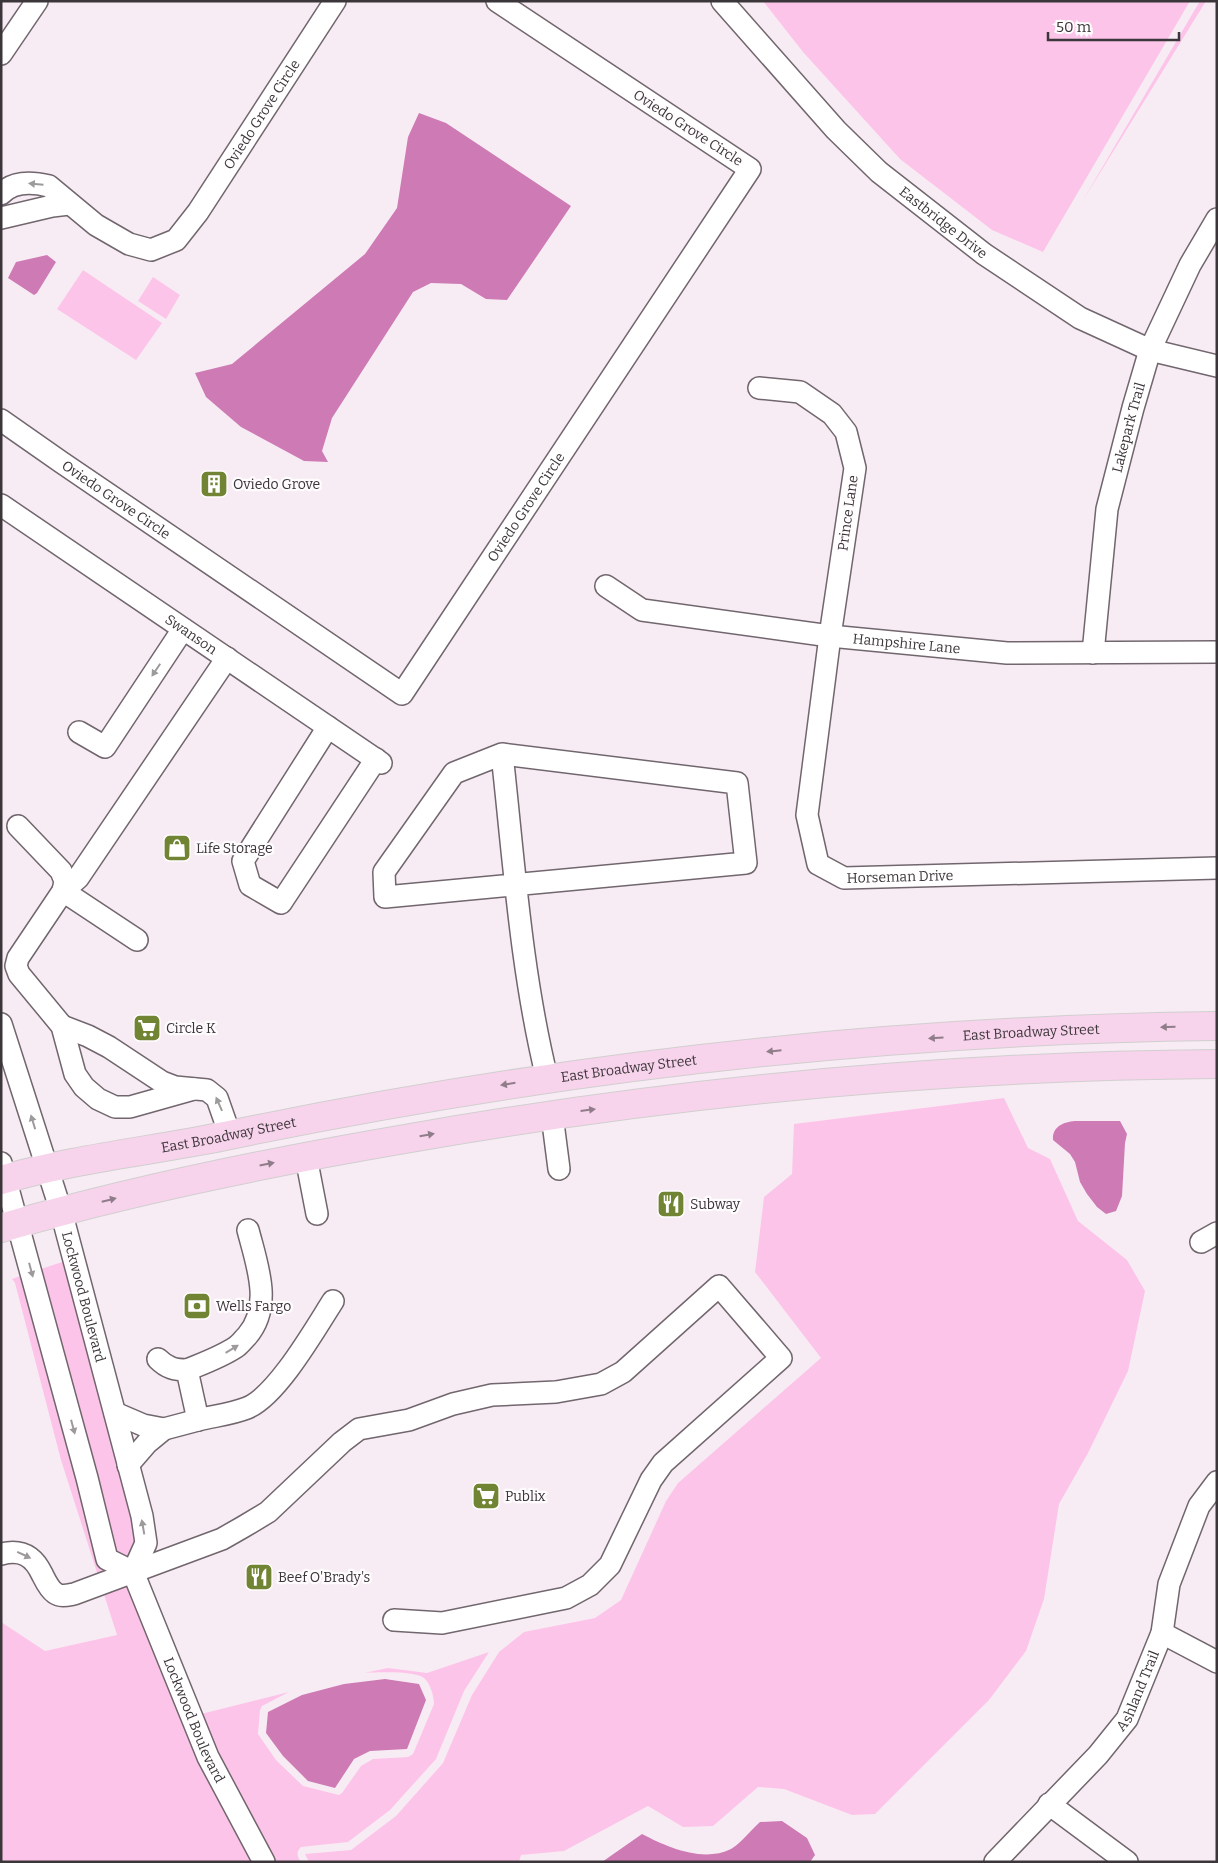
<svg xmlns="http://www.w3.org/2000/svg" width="1218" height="1863" viewBox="0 0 1218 1863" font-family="Bitter,serif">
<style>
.green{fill:#fdc4e9}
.water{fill:#ce7ab4}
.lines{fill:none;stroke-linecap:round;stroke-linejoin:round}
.minor-casing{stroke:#71666d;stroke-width:24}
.major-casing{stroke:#d0cfcf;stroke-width:30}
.minor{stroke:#fff;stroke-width:21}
.major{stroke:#f8d3ec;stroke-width:28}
.oneway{fill:#9d9a9c}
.oneway2{fill:#907d8a}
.labels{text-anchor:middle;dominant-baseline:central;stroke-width:4.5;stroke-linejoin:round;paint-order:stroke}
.street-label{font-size:14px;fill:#3b3639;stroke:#fffcfe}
.poi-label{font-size:14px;fill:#3b3639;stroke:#fffcfe;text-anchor:start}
</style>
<rect width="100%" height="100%" fill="#f8ecf4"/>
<path class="green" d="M 763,1 L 1190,1 L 1043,252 L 992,230 L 900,159 L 803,52 Z
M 1200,1 L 1206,1 L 1082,202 L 1194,11 Z
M 83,270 L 162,323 L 136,360 L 57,309 Z
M 153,277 L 180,295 L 166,319 L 138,301 Z
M 1004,1098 L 1028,1148 L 1050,1159 L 1078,1221 L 1127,1260 L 1145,1291 L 1128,1371 L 1088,1453 L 1059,1504 L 1044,1599 L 1026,1651 L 989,1700 L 875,1814 L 852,1815 L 784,1789 L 758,1787 L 713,1826 L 683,1827 L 648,1806 L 564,1851 L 521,1855 L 519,1862 L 309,1862 L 305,1854 L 351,1850 L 396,1816 L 443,1763 L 472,1695 L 499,1652 L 524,1632 L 595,1618 L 621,1600 L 666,1501 L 678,1483 L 821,1358 L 755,1272 L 764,1197 L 792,1174 L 794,1124 Z
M 65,1261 L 132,1517 L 136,1541 L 128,1560 L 115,1553 L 41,1269 Z
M 23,1275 L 78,1480 L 125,1578 L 253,1862 L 1,1862 L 1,1622 L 45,1651 L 117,1635 L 61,1460 L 15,1283 L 12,1279 Z
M 489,1652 L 464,1691 L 436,1759 L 390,1810 L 348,1842 L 301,1847 C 296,1852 297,1856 301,1862 L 275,1862 L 217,1754 L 201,1714 L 289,1692 L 262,1706 L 260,1710 L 258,1734 L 276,1760 L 303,1786 L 339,1795 L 342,1793 L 361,1766 L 373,1759 L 408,1757 L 413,1754 L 434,1704 C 434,1696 430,1683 424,1678 C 416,1671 376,1672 364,1673 L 388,1668 L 427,1673 Z"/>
<path class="water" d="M 419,113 L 446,123 L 571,206 L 507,300 L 486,299 L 461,284 L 431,283 L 413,292 L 332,418 L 322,451 L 328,462 L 304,461 L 241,427 L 206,397 L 195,373 L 232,364 L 365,254 L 397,208 L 408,137 Z
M 47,255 L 56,262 L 37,293 L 34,295 L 8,278 L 16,262 Z
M 1075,1121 L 1120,1121 L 1127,1134 L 1125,1143 L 1122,1196 L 1116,1211 L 1106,1214 L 1097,1207 L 1087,1194 L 1080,1182 L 1075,1162 L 1070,1154 L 1053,1140 C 1052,1127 1063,1122 1075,1121 Z
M 385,1679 L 419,1684 L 426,1700 L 407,1749 L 370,1751 L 354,1759 L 335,1788 L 308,1781 L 283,1756 L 266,1733 L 268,1712 L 302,1695 L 344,1684 Z
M 782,1821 L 807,1838 L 815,1855 L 810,1862 L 602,1862 L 642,1834 C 667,1847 703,1863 731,1849 C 741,1843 751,1830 760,1822 Z"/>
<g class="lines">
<defs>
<g id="minor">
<path id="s1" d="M 722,1 L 836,130 L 879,172 L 984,254 L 1080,318 L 1150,350 L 1217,366"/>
<path d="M 1,54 L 37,1"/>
<path id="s2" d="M 1,194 C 13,181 33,182 49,186 L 96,225 L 129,244 L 151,250 L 176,240 L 198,212 L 335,1"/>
<path d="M 1,218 L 52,206 L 69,204"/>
<path id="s3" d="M 759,388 L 800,392 L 832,414 L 846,432 L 855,468 L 830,636 L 807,815 L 818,864 L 844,878 L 1217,868"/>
<path id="s4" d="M 1,420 L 61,462 L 402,694 L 750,169 L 497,1"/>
<path id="s5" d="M 1,505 L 381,763"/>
<path id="s6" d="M 606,586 L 642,610 L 830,636 L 1007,653 L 1217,652"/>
<path id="s7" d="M 1093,653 L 1107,509 L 1133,408 L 1150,350 L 1190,265 L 1217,219"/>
<path d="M 328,727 L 243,861 L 250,885 L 281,903 L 376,759"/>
<path d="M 79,732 L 105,747 L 183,629"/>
<path d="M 502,754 L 454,773 L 384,872 L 385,897 L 746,863 L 737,783 L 502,754 C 514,862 521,972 547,1078"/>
<path d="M 18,826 L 61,871 L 65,881 L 63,891"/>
<path d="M 63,891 L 137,940"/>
<path id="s8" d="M 1,1024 L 61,1211 L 142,1516 L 146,1543 L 133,1572"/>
<path d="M 62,1026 L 88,1036 L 109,1047 L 162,1082 L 175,1087 L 207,1090 L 217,1098 L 230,1135"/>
<path d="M 194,1089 L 130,1107 L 115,1107 L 98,1099 L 84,1087 L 75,1074 L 62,1026 L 19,974 L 16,966 L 18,958 L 63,891 L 78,878 L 227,658"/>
<path d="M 552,1115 L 559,1169"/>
<path d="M 306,1157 L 317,1214"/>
<path id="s9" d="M 1,1163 L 87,1478 L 107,1559 L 133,1572 L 208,1757 L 264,1862"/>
<path d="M 1201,1242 L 1217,1233"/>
<path d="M 158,1359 C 167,1368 175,1370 187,1370 L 198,1420 L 164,1429"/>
<path d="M 187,1370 C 204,1363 221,1357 236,1347 C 240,1344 243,1340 247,1336 C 273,1306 257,1265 248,1230"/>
<path d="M 115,1413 L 143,1425 L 164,1429 L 147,1443 L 128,1465"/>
<path d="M 198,1420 C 214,1416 232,1414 247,1408 C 277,1396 315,1329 333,1301"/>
<path d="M 1,1554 C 21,1549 33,1555 42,1574 C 45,1580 49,1589 55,1593 C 60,1597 68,1595 74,1594 L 222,1539 L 243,1527 L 268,1512 L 342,1442 L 359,1429 L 409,1420 L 453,1404 L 492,1395 L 556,1392 L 601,1384 L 623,1372 L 719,1286 L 781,1358 L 663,1463 L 651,1480 L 610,1565 L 590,1585 L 566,1598 L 442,1623 L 394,1620"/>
<path d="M 1162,1633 L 1217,1662"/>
<path d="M 1049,1804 L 1127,1862"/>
<path id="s10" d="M 995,1862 L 1098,1755 L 1127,1719 L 1162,1633 L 1169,1584 L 1199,1506 L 1217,1482"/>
</g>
<g id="major">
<path id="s11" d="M 1,1180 C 73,1159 151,1151 225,1136 C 551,1068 884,1030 1217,1026"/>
<path d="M 1,1228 C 132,1190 265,1163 399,1140 C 669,1092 943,1066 1217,1064"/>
</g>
</defs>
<use href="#minor" class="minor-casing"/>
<use href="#major" class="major-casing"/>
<use href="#minor" class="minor"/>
<use href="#major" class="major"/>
</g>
<defs><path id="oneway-solid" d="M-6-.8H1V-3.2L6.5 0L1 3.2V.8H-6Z" transform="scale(1.25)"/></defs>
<g class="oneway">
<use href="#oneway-solid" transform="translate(36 184) rotate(-175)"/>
<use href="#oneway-solid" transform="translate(156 670) rotate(124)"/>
<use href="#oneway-solid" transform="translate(219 1104) rotate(-114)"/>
<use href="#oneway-solid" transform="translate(33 1122) rotate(-107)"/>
<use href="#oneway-solid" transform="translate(31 1270) rotate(75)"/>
<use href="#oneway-solid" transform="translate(232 1349) rotate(-31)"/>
<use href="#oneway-solid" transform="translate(73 1427) rotate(75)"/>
<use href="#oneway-solid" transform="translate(143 1527) rotate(-100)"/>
<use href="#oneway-solid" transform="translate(24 1555) rotate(25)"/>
</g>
<g class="oneway2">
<use href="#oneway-solid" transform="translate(1168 1027) rotate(178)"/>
<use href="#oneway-solid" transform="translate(936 1038) rotate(176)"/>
<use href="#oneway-solid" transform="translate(774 1051) rotate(174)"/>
<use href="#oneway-solid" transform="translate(508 1084) rotate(171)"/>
<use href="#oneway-solid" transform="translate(588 1110) rotate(-7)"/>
<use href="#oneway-solid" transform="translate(427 1135) rotate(-10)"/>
<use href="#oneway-solid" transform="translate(267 1164) rotate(-11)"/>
<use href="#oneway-solid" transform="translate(109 1200) rotate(-14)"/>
</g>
<defs>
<symbol id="building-square" viewBox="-11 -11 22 22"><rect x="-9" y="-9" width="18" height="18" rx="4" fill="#718434" stroke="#fffcfe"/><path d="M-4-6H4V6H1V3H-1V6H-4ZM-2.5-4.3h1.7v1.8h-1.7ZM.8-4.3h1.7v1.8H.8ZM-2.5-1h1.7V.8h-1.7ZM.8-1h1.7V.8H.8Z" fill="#fff"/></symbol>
<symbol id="shop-square" viewBox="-11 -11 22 22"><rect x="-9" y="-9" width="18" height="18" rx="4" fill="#718434" stroke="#fffcfe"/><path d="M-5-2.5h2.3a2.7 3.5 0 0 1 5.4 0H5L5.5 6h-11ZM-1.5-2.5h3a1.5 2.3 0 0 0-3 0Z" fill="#fff"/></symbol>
<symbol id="supermarket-square" viewBox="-11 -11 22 22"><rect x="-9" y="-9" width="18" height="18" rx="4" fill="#718434" stroke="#fffcfe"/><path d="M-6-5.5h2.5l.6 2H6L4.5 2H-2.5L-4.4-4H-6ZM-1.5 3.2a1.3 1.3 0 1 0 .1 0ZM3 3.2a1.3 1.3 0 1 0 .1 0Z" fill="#fff"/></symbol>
<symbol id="restaurant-square" viewBox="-11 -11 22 22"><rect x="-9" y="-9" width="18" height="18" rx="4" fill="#718434" stroke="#fffcfe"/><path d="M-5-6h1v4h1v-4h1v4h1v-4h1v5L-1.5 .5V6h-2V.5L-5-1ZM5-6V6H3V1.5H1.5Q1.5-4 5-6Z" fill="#fff"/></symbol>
<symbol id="bank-square" viewBox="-11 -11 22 22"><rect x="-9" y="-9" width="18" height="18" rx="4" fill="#718434" stroke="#fffcfe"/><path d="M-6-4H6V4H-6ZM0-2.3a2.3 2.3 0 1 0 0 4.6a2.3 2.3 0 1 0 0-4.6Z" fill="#fff"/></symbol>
</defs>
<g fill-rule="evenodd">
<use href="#building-square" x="198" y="468" width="32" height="32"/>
<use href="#shop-square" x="161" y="832" width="32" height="32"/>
<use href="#supermarket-square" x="131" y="1012" width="32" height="32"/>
<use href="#restaurant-square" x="655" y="1188" width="32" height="32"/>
<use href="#bank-square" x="181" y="1290" width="32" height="32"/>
<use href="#supermarket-square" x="470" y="1480" width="32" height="32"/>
<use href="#restaurant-square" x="243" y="1561" width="32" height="32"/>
</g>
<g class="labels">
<g class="street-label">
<text stroke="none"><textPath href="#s2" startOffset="352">Oviedo Grove Circle</textPath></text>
<text transform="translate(688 128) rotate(33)">Oviedo Grove Circle</text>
<text stroke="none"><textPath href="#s1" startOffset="314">Eastbridge Drive</textPath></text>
<text stroke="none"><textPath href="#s7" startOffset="229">Lakepark Trail</textPath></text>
<text stroke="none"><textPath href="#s4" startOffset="140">Oviedo Grove Circle</textPath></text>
<text stroke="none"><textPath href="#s4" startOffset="710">Oviedo Grove Circle</textPath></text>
<text transform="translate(848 513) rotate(-82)">Prince Lane</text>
<text stroke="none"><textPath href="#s5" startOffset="230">Swanson</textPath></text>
<text stroke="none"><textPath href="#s6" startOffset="310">Hampshire Lane</textPath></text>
<text stroke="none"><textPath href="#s3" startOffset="626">Horseman Drive</textPath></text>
<text stroke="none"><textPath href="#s11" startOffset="1042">East Broadway Street</textPath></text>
<text stroke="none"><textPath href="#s11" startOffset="638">East Broadway Street</textPath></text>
<text stroke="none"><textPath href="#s11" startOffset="232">East Broadway Street</textPath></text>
<text stroke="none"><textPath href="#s8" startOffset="285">Lockwood Boulevard</textPath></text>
<text stroke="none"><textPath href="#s10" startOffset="225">Ashland Trail</textPath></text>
<text stroke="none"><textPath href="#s9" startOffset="599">Lockwood Boulevard</textPath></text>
</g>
<g class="poi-label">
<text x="233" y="484">Oviedo Grove</text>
<text x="196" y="848">Life Storage</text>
<text x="166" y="1028">Circle K</text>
<text x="690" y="1204">Subway</text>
<text x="216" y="1306">Wells Fargo</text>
<text x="505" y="1496">Publix</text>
<text x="278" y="1577">Beef O'Brady's</text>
</g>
</g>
<rect width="1218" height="1863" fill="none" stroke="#3b3639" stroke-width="5"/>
<path d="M1048 32v8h131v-8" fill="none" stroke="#3b3639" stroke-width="2.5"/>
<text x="1056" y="32" font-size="15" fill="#3b3639" stroke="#fffcfe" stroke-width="4" paint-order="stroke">50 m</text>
</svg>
